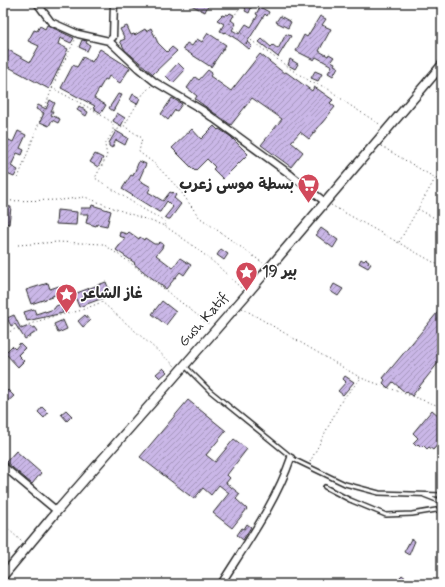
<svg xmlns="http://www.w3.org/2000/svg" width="445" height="587" viewBox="0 0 445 587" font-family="Mynerve,'Playpen Sans Arabic',sans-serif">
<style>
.building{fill:url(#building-hatch);stroke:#2b2b2b}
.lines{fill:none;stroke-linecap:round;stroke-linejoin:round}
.lane-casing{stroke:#2b2b2b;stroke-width:6}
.street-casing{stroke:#2b2b2b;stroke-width:9}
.secondary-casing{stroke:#2b2b2b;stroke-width:11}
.path{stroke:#2b2b2b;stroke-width:1;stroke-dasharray:1 3;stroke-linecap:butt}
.lane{stroke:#fff;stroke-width:3}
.street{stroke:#fff;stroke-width:6}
.secondary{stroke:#fff;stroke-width:8}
.labels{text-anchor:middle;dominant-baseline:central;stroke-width:3;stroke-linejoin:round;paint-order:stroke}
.poi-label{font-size:15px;font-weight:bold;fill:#2b2b2b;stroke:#fff;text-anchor:start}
.street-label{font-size:15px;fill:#2b2b2b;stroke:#fff}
</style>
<defs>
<pattern id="building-hatch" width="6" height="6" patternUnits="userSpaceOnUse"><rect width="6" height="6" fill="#cab7e7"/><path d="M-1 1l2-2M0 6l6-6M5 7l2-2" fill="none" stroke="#a495bb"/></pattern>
</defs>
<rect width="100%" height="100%" fill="#fff"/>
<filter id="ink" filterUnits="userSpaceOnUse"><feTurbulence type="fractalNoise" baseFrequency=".025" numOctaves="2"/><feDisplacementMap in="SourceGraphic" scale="8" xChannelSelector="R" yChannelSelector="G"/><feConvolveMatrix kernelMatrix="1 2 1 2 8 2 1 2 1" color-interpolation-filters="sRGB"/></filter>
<g filter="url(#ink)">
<path class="building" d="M 187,3 L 209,3 L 205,12 Z
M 247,3 L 253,3 L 249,13 L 245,11 L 246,9 L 244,7 Z
M 260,7 L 269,12 L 267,16 L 265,14 L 246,44 L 247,42 L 252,46 L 249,49 L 238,40 L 225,32 L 224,33 L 220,31 L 224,24 L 217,20 L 222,15 L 225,16 L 226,14 L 228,15 L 230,13 L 234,15 L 231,20 L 236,24 L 232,30 L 239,34 L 246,24 L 251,27 L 258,15 L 256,14 Z
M 280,16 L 291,22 L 288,28 L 276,22 Z
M 320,16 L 326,19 L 322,25 L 331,29 L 319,51 L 328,56 L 329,54 L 334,57 L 331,61 L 335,63 L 334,65 L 338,67 L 333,76 L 328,73 L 332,66 L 316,57 L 314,60 L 296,51 L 304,35 L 307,37 Z
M 47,25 L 74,38 L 71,43 L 60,38 L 58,44 L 68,49 L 49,89 L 3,64 L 3,47 L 30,62 L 39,46 L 28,41 L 34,30 L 37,31 L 40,26 L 45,29 Z
M 127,26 L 131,35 L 134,34 L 135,35 L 145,29 L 146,31 L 151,28 L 158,43 L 167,52 L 172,47 L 177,51 L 153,74 L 125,50 L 120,41 L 125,39 L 120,29 Z
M 208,33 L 226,45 L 211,67 L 183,49 L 187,43 L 192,46 L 197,39 L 202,42 Z
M 286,34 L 291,36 L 278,57 L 259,42 L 262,39 L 271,47 L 273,45 L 278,49 Z
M 82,40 L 87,41 L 86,43 L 90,45 L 87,51 L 79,47 Z
M 100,49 L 130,68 L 120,83 L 109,76 L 107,80 L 105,79 L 94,98 L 106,105 L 101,113 L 93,108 L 95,106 L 61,88 L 73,65 L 77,67 L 83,57 L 92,62 Z
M 260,54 L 284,73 L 286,72 L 312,91 L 314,87 L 319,90 L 333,100 L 330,103 L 335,107 L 309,139 L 300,132 L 291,142 L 303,152 L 291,167 L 261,145 L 282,119 L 252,98 L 231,125 L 195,99 L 197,96 L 187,88 L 195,77 L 199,80 L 208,70 L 212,73 L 210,76 L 231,91 Z
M 290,59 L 298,64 L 295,69 L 288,65 Z
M 178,63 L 185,70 L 173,83 L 166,76 Z
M 315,71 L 322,74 L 318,81 L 311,78 Z
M 118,94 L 122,95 L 113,111 L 109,108 Z
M 133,94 L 140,98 L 137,104 L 130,100 Z
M 172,98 L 182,104 L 177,111 L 175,110 L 168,120 L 161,114 Z
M 50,100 L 55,103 L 51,111 L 53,111 L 51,115 L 60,119 L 58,123 L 52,120 L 49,126 L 40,122 L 44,113 L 36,109 L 38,105 L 46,109 Z
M 79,106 L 88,112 L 86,116 L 77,110 Z
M 117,113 L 125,118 L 121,126 L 113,121 Z
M 214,126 L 218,130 L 219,129 L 230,136 L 248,154 L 223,179 L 213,169 L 215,167 L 207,159 L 195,171 L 172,148 L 192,129 L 201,139 Z
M 18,131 L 26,135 L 20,148 L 24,150 L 22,155 L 17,153 L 11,166 L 18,170 L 14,177 L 7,174 L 6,176 L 3,175 L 3,147 L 7,139 L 13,142 Z
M 116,131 L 128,138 L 125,145 L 116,140 L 112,148 L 109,146 L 109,143 Z
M 95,154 L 103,158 L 98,167 L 90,162 Z
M 139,161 L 146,164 L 139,180 L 151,187 L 148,192 L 163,201 L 170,192 L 172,193 L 173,192 L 176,195 L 174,198 L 181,204 L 170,219 L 168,219 L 165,217 L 173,207 L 167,201 L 160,212 L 159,212 L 122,189 L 131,175 L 133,176 Z
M 92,205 L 111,211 L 107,226 L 97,224 L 96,226 L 86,223 L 88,214 L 80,214 L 81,208 L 91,208 Z
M 3,206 L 11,207 L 9,224 L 3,222 Z
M 57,210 L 77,212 L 76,225 L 56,224 Z
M 321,228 L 338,240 L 333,248 L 316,235 Z
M 120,232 L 127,234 L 129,232 L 139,239 L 140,237 L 144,240 L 145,238 L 154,244 L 158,244 L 160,242 L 163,244 L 162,248 L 156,255 L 173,268 L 180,258 L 191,265 L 184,275 L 180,272 L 166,289 L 134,264 L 135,263 L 116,250 L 125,238 L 119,236 Z
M 221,249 L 228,254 L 224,260 L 217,255 Z
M 361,259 L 364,261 L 366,259 L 369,261 L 368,263 L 371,264 L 368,268 L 359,263 Z
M 106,282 L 111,295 L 79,307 L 74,294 Z
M 48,283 L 50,289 L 59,286 L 62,293 L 52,296 L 52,297 L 31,304 L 26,290 Z
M 334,284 L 343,289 L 338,296 L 330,291 Z
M 162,301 L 176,312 L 166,325 L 152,314 Z
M 61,304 L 63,313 L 27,321 L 24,312 L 34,309 L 36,314 L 45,311 L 45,312 L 54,309 L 56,306 Z
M 442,307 L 442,358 L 412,396 L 407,392 L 406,393 L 393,382 L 388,388 L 383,383 L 385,380 L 383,378 Z
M 14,315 L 21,329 L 29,326 L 33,328 L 35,327 L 38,331 L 25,339 L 15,324 L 11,326 L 7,318 Z
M 85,315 L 90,321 L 83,327 L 78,321 Z
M 63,320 L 67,329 L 58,333 L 54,324 Z
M 20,343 L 25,348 L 18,355 L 24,361 L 18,367 L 5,353 L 12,346 L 15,349 Z
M 163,368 L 167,372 L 160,378 L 156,374 Z
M 345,376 L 354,382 L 343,395 L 338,391 L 346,382 L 343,379 Z
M 8,390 L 14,396 L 3,406 L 3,395 Z
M 188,400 L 226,431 L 206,455 L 215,462 L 234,439 L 247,449 L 227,475 L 230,478 L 226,483 L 240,494 L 236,499 L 247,509 L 232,528 L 213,513 L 229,493 L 219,485 L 211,495 L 203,488 L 194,499 L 140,457 Z
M 42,407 L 48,413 L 44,418 L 38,412 Z
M 66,410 L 72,416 L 67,421 L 61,414 Z
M 432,410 L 439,416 L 442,413 L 442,440 L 433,450 L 429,447 L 427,449 L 423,445 L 421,447 L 418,444 L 416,446 L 413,443 L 418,438 L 413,433 Z
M 16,451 L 41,473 L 32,484 L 6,462 Z
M 247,524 L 251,527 L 243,540 L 237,535 L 242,528 L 244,529 Z
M 411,539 L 415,541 L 409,555 L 404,552 Z
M 402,575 L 407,579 L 402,584 L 397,584 L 395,582 Z"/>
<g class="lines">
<defs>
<path id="lane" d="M 185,366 L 210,391 L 295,460 L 345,484 L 379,493 L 442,495
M 325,487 L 350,500 L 386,515 L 412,514 L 442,509
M 424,495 L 442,502"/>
<path id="street" d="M 37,3 L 51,22 L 78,34 L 109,41 L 139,69 L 155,82 L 202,110 L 291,175 L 325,202
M 109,41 L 113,37 L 114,3
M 3,466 L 57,511
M 221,584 C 246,544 276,502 291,458"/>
<path id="secondary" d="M 3,576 L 57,511 L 247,294 L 442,65"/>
</defs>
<use href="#lane" class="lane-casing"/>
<use href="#street" class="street-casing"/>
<use href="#secondary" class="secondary-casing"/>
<path class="path" d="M 243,3 L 230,22 L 230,25 L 292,70 L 313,83 L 320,85 L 330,90 L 348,104 L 381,125
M 151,86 L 143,94 L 124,126 L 142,138 L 139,152 L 155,164 L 179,189 L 199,217 L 263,263
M 52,88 L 95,111 L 113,123 L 113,132 L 105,145 L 107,156 L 95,178 L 143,209 L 165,221 L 165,225
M 114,131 L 123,127
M 381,146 L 442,182
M 18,178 L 58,73 L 75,40
M 3,201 L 62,200 L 85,197 L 116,209 L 165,226 L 191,244 L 217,265 L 242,289
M 331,205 L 442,267
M 418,209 L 442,222
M 399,242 L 435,179
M 18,245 L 58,242 L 103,244 L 132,264 L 210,325
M 242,308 L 361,378 L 442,407
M 3,335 L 15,329 L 51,317 L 79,311 L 102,302 L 175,366
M 310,462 L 342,400 L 361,378
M 3,524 L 22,542"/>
<use href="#lane" class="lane"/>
<use href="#street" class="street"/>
<use href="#secondary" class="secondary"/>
</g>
</g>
<defs>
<symbol id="supermarket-pin" viewBox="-11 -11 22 30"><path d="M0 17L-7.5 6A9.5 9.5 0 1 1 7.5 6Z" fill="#d1495b" stroke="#fff"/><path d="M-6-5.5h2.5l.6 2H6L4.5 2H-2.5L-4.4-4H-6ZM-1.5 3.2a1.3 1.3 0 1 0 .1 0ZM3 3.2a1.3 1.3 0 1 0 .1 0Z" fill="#fff"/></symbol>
<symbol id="sight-pin" viewBox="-11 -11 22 30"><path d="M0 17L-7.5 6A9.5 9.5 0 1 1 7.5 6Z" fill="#d1495b" stroke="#fff"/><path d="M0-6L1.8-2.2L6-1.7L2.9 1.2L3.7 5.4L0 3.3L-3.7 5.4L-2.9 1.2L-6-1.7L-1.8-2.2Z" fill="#fff"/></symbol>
</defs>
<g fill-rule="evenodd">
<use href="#supermarket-pin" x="296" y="172" width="25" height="34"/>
<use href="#sight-pin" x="234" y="260" width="25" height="34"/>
<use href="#sight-pin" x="54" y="282" width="25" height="34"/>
</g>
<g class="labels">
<g class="poi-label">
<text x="294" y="185" text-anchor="end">بسطة موسى زعرب</text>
<text x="262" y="272">بير 19</text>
<text x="82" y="294">غاز الشاعر</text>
</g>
<g class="street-label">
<text transform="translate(204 320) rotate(-48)">Gush Katif</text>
</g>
</g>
<rect width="445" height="587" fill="none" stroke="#fff" stroke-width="16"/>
<rect x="8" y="8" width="429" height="571" fill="none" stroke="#2b2b2b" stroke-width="1.5" filter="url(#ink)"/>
</svg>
